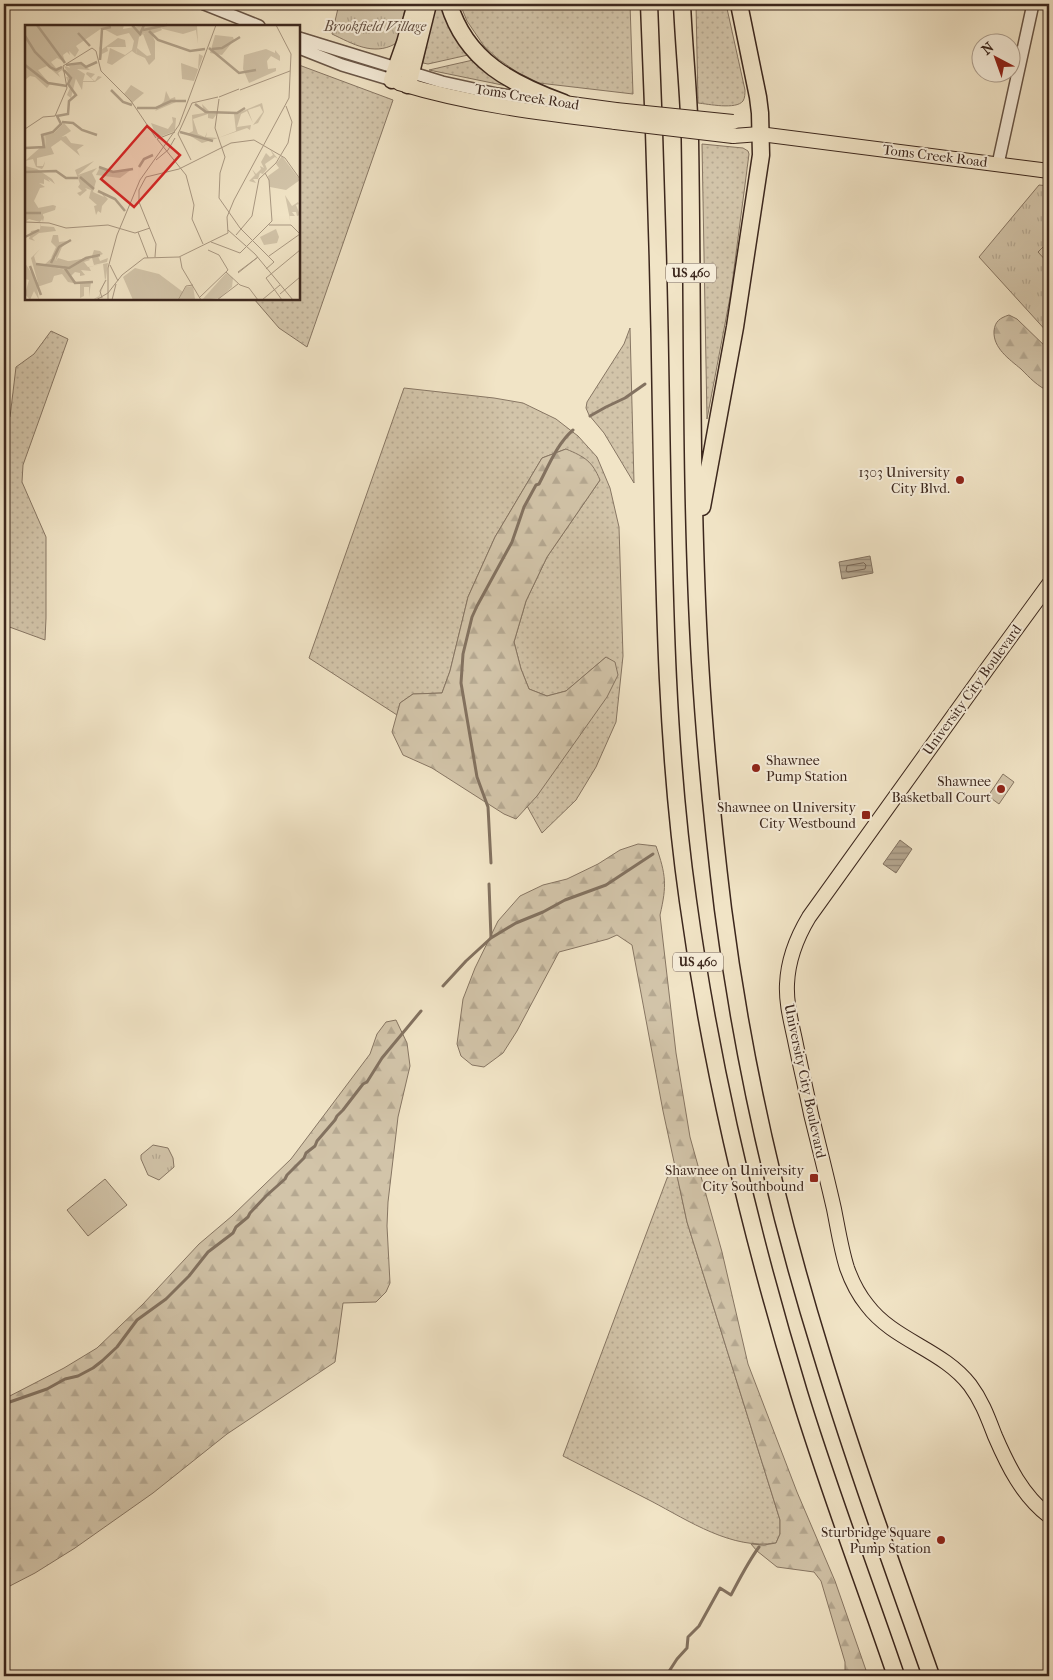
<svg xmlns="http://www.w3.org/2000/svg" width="1053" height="1680" viewBox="0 0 1053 1680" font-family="'IM FELL French Canon',serif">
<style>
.grass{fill:url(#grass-dots);stroke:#877663}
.forest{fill:url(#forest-firs);stroke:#877663}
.park{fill:url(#park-tufts);stroke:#877663}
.pitch{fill:#d2c4a9;stroke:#877663}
.water{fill:url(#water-rules);stroke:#837260}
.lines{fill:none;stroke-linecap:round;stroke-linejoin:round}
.shore{stroke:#786655;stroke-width:1}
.stream{stroke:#837260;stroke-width:3}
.minor-casing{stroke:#695647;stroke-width:14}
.major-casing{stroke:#3c271d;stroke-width:16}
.highway-casing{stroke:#3c271d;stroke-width:19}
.minor{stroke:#f6edda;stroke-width:11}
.major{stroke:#f1e4c6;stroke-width:14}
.highway{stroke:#f1e4c6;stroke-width:16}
.major-bridge-casing{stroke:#3c271d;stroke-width:16;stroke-linecap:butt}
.major-bridge{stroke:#f1e4c6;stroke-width:14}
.poi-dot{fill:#8f2418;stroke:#f6edda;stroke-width:2}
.labels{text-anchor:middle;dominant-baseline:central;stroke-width:4;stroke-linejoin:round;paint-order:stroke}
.shield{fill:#f6edda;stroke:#746256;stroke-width:1}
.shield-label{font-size:12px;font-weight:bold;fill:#3c271d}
.park-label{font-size:14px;font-style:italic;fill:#624e40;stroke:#f6edda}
.street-label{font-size:14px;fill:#3c271d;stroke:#f6edda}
.poi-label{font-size:14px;fill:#3c271d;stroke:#f6edda;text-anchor:end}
.inset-river{fill:none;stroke:#b3a48d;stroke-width:2.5}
.inset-road{fill:none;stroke:#a99882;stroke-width:1}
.view{fill:#d62828;fill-opacity:0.15;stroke:#d62828;stroke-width:2.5}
.inset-edge{fill:none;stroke:#3c271d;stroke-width:2.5}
</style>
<defs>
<pattern id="grass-dots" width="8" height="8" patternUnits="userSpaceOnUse" patternTransform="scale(1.25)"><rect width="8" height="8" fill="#d2c4a9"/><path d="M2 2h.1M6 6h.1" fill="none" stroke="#b5a891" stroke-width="1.8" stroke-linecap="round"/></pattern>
<pattern id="forest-firs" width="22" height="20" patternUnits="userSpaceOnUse" patternTransform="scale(1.25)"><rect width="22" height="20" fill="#d2c4a9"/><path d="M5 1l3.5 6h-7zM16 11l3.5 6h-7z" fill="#b5a891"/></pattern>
<pattern id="park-tufts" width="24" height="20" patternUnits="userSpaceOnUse" patternTransform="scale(1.25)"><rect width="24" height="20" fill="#d2c4a9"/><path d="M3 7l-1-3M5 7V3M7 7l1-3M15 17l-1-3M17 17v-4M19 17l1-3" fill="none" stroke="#b5a891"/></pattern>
<pattern id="water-rules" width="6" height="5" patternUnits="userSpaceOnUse" patternTransform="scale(1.25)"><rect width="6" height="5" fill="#b3a48d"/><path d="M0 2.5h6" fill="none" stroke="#938673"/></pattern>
</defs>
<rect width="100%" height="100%" fill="#f1e4c6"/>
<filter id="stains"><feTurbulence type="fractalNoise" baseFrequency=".004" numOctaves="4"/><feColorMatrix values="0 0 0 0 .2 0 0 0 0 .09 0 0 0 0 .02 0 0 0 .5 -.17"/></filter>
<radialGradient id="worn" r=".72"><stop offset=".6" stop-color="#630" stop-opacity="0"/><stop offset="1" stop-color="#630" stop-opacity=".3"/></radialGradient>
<path class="grass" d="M 434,4 L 441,4 L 463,48 L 468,55 L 428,64 L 423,63 Z
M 460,4 L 630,4 L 633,94 L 539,83 L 517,72 L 498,59 L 484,46 L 467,21 Z
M 696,4 L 726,4 L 745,90 C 745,93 745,98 743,101 C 736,110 708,104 698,103 Z
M 473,60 L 486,73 L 507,86 L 429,70 Z
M 299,65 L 393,100 L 307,347 L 279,328 L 254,299 L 299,299 Z
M 702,144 L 743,148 L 748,151 L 749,154 L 731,292 L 707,419 Z
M 630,328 L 634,483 L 604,433 L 589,415 L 586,408 L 587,402 L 624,344 Z
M 51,331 L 68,339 L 23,465 L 22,482 L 46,537 L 46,618 L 45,640 L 4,625 L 4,423 L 10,417 L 16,367 L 34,354 Z
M 404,388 L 494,398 L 523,403 L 556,419 L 578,436 L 597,457 L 610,488 L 619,527 L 623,656 L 616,722 L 596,767 L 576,800 L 542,833 L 527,806 L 537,796 L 606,657 L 566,691 L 547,696 L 529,689 L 521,669 L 514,642 L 526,601 L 547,557 L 600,480 L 566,449 L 542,458 L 495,537 L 468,597 L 450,671 L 442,693 L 413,694 L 400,703 L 397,715 L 309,658 Z
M 676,1170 L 687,1222 L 780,1520 L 780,1534 L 776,1543 C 732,1550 689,1521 651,1501 C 622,1486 592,1471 563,1456 L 669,1173 Z"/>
<path class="forest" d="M 1009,315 L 1017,319 L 1049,350 L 1049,391 C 1038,387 1029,377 1021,369 C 1009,359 993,348 994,331 C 995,321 1000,318 1009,315 Z
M 566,449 C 585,457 592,461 600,480 L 547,557 L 526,601 L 514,642 L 521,669 L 529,689 L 547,696 L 566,691 L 606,657 L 615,662 L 618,675 L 607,697 L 537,796 L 516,819 L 504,814 L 432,768 L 403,755 L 392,732 L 400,703 L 413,694 L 442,693 L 450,671 L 468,597 L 495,537 L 542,458 Z
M 638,844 L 656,846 C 666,875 667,885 660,915 L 676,1053 L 690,1137 L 722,1252 L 748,1364 L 797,1492 L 835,1581 L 868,1676 L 845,1676 L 845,1662 L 821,1581 L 814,1572 L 777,1567 L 757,1551 L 751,1544 L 764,1545 L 776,1543 L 780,1534 L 780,1520 L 687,1222 L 663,1111 L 632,945 L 617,935 L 608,939 L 559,952 L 517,1031 L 503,1053 L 484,1067 L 472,1065 L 461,1056 L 457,1044 L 463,999 L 475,968 L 498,921 L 520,896 L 543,885 L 567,879 L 598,864 L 620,850 Z
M 396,1020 L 407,1043 L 410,1066 L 398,1117 L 388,1202 L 387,1226 L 390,1283 L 386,1292 L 376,1302 L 343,1303 L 335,1362 L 227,1434 L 153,1493 L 75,1548 L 35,1573 L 4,1589 L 4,1399 L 64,1368 L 97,1348 L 143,1304 L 199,1244 L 232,1216 L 291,1159 L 370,1054 L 377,1034 L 386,1022 Z"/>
<path class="park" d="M 339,4 L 406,4 L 399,37 L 395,44 C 373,56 353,44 332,34 Z
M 1039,185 L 1049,186 L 1049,334 L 979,257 Z
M 153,1145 L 168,1148 L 173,1158 L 174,1167 L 159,1180 L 148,1175 L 141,1159 L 141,1155 Z"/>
<path class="pitch" d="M 1049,241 L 1049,264 L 1038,252 Z
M 1003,774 L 1014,782 L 999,804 L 988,796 Z
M 105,1179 L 127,1205 L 88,1236 L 67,1210 Z"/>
<path class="water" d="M 870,556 L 873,573 L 842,579 L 839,562 Z
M 900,840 L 912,849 L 896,873 L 883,864 Z"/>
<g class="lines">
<path class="shore" d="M 864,563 L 866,565 L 865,569 L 848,572 L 846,571 L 847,566 Z"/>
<path class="stream" d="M 590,416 L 606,407 L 625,398 L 645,384
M 491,863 L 488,807 L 477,777 L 461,683 L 463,654 L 472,617 L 477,606 L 512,542 L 524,507 L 536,485 L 539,484 C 549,465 557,444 573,430
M 489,884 L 491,938
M 443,986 L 466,961 L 491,938 L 516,923 L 543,912 L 565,900 L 606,885 L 653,854
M 4,1404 L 47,1389 L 65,1379 L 78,1376 L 93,1368 L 102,1361 L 117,1347 L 137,1320 L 166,1299 L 189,1276 L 208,1252 L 233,1233 L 236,1227 L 248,1217 L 250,1213 L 266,1196 L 285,1179 L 287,1175 L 304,1158 L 306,1153 L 315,1146 L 317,1141 L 335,1120 L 337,1116 L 343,1110 L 363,1084 L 367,1082 L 382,1058 L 421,1011
M 666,1676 L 677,1659 L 687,1648 L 688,1637 L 699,1626 L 720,1588 L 731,1595 C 740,1578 748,1562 759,1547"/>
<defs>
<path id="minor" d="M 204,4 L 259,26
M 299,38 L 442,82 L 497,94 L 548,101
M 299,48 L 342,65 L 392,80
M 998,164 L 1033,4"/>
<path id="major" d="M 399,83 C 471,105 541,113 615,122
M 564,103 L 616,110
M 733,136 L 760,134 L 1049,171
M 1049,584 L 987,669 L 809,917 C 797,937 788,960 787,984 C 786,1003 791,1021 795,1040 C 800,1065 806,1089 811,1114 C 819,1146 827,1178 834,1209 C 838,1229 841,1249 847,1268 C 852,1282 858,1294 867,1305 C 894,1341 942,1349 970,1385 C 982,1401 988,1418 995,1436 C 1008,1466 1022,1495 1049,1516"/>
<path id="highway" d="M 449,4 C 466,61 512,84 564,103
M 649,4 C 655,141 659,277 661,414 C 664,577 665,740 688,901 C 711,1068 750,1232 799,1393 C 828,1488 864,1582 896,1676
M 682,4 C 684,49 689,95 690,140 C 693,314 690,489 700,662 C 705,745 713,827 723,909 C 742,1057 777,1210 821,1352 C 854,1461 893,1568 931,1676
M 392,80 L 405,43 L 416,4
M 408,85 L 428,4
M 702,507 L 735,327 L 761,155 L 760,113 L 758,97 L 739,4"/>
</defs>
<use href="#minor" class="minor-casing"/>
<use href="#major" class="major-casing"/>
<use href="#highway" class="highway-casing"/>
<use href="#minor" class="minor"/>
<use href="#major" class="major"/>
<use href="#highway" class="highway"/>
<defs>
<path id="major-bridge" d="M 616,110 L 733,122
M 615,122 L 733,136"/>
</defs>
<use href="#major-bridge" class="major-bridge-casing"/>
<use href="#major-bridge" class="major-bridge"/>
</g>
<g class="poi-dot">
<circle cx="960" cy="480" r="5"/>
<circle cx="756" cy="768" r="5"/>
<circle cx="1001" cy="789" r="5"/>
<rect x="861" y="810" width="10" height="10" rx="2.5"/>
<rect x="809" y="1173" width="10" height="10" rx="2.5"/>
<circle cx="941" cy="1540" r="5"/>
</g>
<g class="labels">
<g class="shield">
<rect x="666" y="263.5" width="50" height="19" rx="4"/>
<rect x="673" y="952.5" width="50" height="19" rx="4"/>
</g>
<g class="shield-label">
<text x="691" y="273">US 460</text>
<text x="698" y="962">US 460</text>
</g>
<g class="park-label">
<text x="375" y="26">Brookfield Village</text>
</g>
<g class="street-label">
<text transform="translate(527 97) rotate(9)">Toms Creek Road</text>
<text transform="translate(935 156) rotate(7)">Toms Creek Road</text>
<text transform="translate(972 690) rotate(-54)">University City Boulevard</text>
<text transform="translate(805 1081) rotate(78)">University City Boulevard</text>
</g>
<g class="poi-label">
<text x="950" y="472">1303 University<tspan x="950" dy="16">City Blvd.</tspan></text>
<text x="766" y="760" text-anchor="start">Shawnee<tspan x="766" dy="16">Pump Station</tspan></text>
<text x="991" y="781">Shawnee<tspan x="991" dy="16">Basketball Court</tspan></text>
<text x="856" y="807">Shawnee on University<tspan x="856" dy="16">City Westbound</tspan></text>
<text x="804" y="1170">Shawnee on University<tspan x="804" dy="16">City Southbound</tspan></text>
<text x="931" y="1532">Sturbridge Square<tspan x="931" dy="16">Pump Station</tspan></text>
</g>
</g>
<g transform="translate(25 25)">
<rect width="275" height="275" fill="#f1e4c6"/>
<path d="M 119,0 L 147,0 L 135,2 L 137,5 L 127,9 L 124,4 L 130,16 L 130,34 L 124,40 L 120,33 L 111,29 L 112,23 L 122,31 L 126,30 L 118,9 L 120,8 L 117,7 ZM 39,41 L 46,43 L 51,53 L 46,73 L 42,70 L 45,63 L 41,52 L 45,51 ZM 39,98 L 46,106 L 21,122 L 20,109 L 29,108 ZM 69,225 L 75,226 L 78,229 L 73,231 L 75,236 L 83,233 L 82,237 L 69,240 L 67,233 L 58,234 L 41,245 L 19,240 L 30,230 L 31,236 L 33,233 L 46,237 L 67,231 ZM 110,243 L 134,249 L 158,267 L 152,275 L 108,275 L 98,252 Z" fill="#d2c4a9"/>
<path d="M 0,0 L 99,0 L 98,4 L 119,0 L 117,7 L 121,7 L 114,12 L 111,29 L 121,37 L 107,26 L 87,40 L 82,38 L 85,23 L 100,30 L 107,25 L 109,16 L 104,8 L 92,11 L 77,3 L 51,21 L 54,25 L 50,32 L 44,26 L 45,30 L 42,27 L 38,30 L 40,37 L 32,33 L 26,37 L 31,43 L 37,41 L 39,48 L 37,45 L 33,48 L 35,52 L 22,41 L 13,45 L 25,59 L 22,63 L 10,52 L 5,51 L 0,55 ZM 147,0 L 172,0 L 173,19 L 171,5 L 158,9 L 134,3 ZM 93,13 L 100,15 L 101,22 L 82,22 L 83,26 L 77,29 L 76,34 L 74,21 L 76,25 ZM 241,24 L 250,28 L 250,25 L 255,31 L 255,36 L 246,31 L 242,36 L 243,44 L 251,43 L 251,46 L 224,58 L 218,44 L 219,30 ZM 174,29 L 178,31 L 169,56 L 157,54 L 156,38 L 173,44 ZM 57,38 L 65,45 L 52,44 L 60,49 L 58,56 L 69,56 L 61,49 L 62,47 L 70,49 L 66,53 L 70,56 L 73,51 L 77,52 L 70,57 L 58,57 L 57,65 L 44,41 ZM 141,66 L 145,74 L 150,72 L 151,77 L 130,86 L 139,76 ZM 19,108 L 21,121 L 27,114 L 41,111 L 46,118 L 59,120 L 52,125 L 55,131 L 36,115 L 26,122 L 29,129 L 12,133 L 12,141 L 18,141 L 20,136 L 19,141 L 17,144 L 11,142 L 8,134 L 0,136 L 17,121 ZM 245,124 L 253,134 L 250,132 L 240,139 L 242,144 L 238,149 L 235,148 L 233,154 L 228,154 L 231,158 L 224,156 L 230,150 L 227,144 L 231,149 L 236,144 L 235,141 L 239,143 L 236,137 L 241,128 L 245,132 L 248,130 ZM 69,136 L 53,150 L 72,143 L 67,148 L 71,156 L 68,167 L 79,172 L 75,166 L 83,174 L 77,181 L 76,188 L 73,186 L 71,190 L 69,181 L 72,180 L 64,173 L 66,165 L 60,163 L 62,165 L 55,171 L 52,168 L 57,166 L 53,162 L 55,159 L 50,145 ZM 0,141 L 12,144 L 27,154 L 30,159 L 23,154 L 25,157 L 19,154 L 19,159 L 14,158 L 20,162 L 15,163 L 9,176 L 19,192 L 18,197 L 17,194 L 16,196 L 5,194 L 0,172 ZM 75,142 L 88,146 L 107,144 L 95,153 L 71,150 ZM 260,170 L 267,181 L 273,177 L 274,179 L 271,180 L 275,190 L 272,191 L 271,187 L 267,187 L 270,191 L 264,191 L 266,199 ZM 16,198 L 16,201 L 29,202 L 31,206 L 14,208 L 7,213 L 10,216 L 4,214 L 6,206 L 15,204 ZM 28,210 L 33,210 L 34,217 L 43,216 L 37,222 L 31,236 L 31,230 L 26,233 L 31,222 L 26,217 ZM 15,224 L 9,231 L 11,238 L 41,245 L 50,238 L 42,241 L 33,238 L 63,233 L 65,235 L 59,237 L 63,242 L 83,238 L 81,253 L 74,273 L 67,275 L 74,271 L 80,255 L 78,239 L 64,242 L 66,246 L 56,245 L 60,250 L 55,251 L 55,257 L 66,257 L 64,272 L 64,262 L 59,262 L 59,271 L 55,273 L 55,248 L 50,247 L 46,251 L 53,259 L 43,257 L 37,249 L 29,251 L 27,257 L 12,262 L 14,275 L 9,266 L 5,275 L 0,269 L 4,255 L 0,254 L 0,238 L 13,258 L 6,233 Z" fill="#d2c4a9"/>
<path d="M 190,10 L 208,12 L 209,15 L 197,30 L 185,28 ZM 106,60 L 119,68 L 107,78 L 99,69 ZM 237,78 L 239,87 L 233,98 L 228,100 L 238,87 L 235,81 L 223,85 L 228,98 L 222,86 L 216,89 L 212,102 L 226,100 L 225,105 L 222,103 L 193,113 L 211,106 L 209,89 L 194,87 L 213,88 ZM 177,79 L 186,88 L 194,86 L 188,94 L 183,93 L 183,89 L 168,94 L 173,109 L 180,112 L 182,107 L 181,112 L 193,113 L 177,118 L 162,109 L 168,106 L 167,90 L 179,88 ZM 147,92 L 151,93 L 150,106 L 132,113 L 126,98 L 143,104 L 148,97 ZM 257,131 L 275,155 L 261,165 L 245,162 L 243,151 L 254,143 L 251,139 ZM 0,165 L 13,183 L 28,180 L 31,181 L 30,185 L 18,189 L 15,197 L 4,194 L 0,197 ZM 251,204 L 254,212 L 252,218 L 239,220 L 235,212 ZM 201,248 L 208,253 L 207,262 L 195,273 L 177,275 ZM 168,261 L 170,274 L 176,275 L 153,275 L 161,262 Z" fill="#d2c4a9"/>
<path class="inset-river" d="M 12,0 L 40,38M 107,0 L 115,9 L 119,0M 118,5 L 142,0M 124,6 L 133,15 L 165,26 L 180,24M 53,8 L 65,21M 0,11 L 10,27 L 25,42 L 31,45 L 37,42M 184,23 L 214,48 L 231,45M 187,24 L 197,23 L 215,12M 75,35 L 77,4 L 86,2M 0,40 L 23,58 L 42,61M 41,40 L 56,38 L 61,42 L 72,37M 86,65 L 98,77 L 107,80M 170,79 L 181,87 L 212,88 L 220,83M 112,83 L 131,83 L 146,76 L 161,76M 37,97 L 48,98 L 57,105 L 72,110M 155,107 L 188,116M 0,123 L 19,122 L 17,110 L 28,107 L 36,99 L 32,91 L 43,89 L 44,76 L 51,70 L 43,59 L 46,53 L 39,45M 74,142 L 88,147 L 108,144M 114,142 L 119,134 L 128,130M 0,147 L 31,146 L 41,153 L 53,153M 55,152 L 69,164M 73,166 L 90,174 L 100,186M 0,188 L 16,188M 0,212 L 14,205M 26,238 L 34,222 L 46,215M 11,239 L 44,243 L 61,233 L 75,230M 5,241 L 16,270M 39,242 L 50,258 L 68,257"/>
<path class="inset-road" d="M 215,65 L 265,46M 194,72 L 214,64M 194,74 L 190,103 L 200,132 L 195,148 L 194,173 L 215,203 L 249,237 L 241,244M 0,104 L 18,92 L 30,91 L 42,63 L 38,41 L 67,23 L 71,26 L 76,46 L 106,76 L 131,113M 132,114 L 161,150 L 169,180 L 167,194 L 178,219M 132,114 L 150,107M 131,135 L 143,125 L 150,113M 166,135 L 153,109 L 167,78 L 193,72M 0,197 L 24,198 L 41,203 L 83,200 L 110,208 L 125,203M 244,200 L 266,200 L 275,209M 203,205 L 230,229M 113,207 L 123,233M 211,210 L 227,191 L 234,154 L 251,138 L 263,118 L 267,97 L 261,81M 186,217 L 215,228 L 247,196 L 244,155 L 240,148M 183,225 L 194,230 L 203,245M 230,229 L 268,275M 244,231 L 275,209M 130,232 L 131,219 L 114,177 L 114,165 L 121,152 L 154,144 L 206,118 L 229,115 L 260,133 L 275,154M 155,232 L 157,243 L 176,275M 85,240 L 93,256M 201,247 L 215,260 L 224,263 L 233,275M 213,247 L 233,232 L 213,248M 246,249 L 241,253 L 257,275M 246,249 L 275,225M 255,269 L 275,252M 175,272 L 203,245M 77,273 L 75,266 L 81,255M 71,275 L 83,268 L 97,250 L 119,233 L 154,232 L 203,208 L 202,192 L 209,175 L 264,73 L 266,29 L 251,0M 83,275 L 83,243 L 92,210 L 115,155 L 154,100 L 191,0M 87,275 L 91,259M 153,275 L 161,261 L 168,260M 192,275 L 213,259M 237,275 L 255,260"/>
<path class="view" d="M 122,101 L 155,130 L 109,182 L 76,154 Z"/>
<rect width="275" height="275" class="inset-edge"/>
</g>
<rect width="1053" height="1680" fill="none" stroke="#f1e4c6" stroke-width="20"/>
<rect x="5" y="5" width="1043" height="1670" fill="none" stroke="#3c271d" stroke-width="2.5"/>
<rect x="10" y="10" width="1033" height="1660" fill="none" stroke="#3c271d"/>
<g transform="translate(996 58) rotate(319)"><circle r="24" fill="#f6edda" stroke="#ac9e8e"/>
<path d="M0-4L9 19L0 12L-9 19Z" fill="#8f2418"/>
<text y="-8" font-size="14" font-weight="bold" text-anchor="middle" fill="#3c271d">N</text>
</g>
<rect width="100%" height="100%" filter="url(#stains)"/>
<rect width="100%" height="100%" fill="url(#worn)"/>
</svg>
